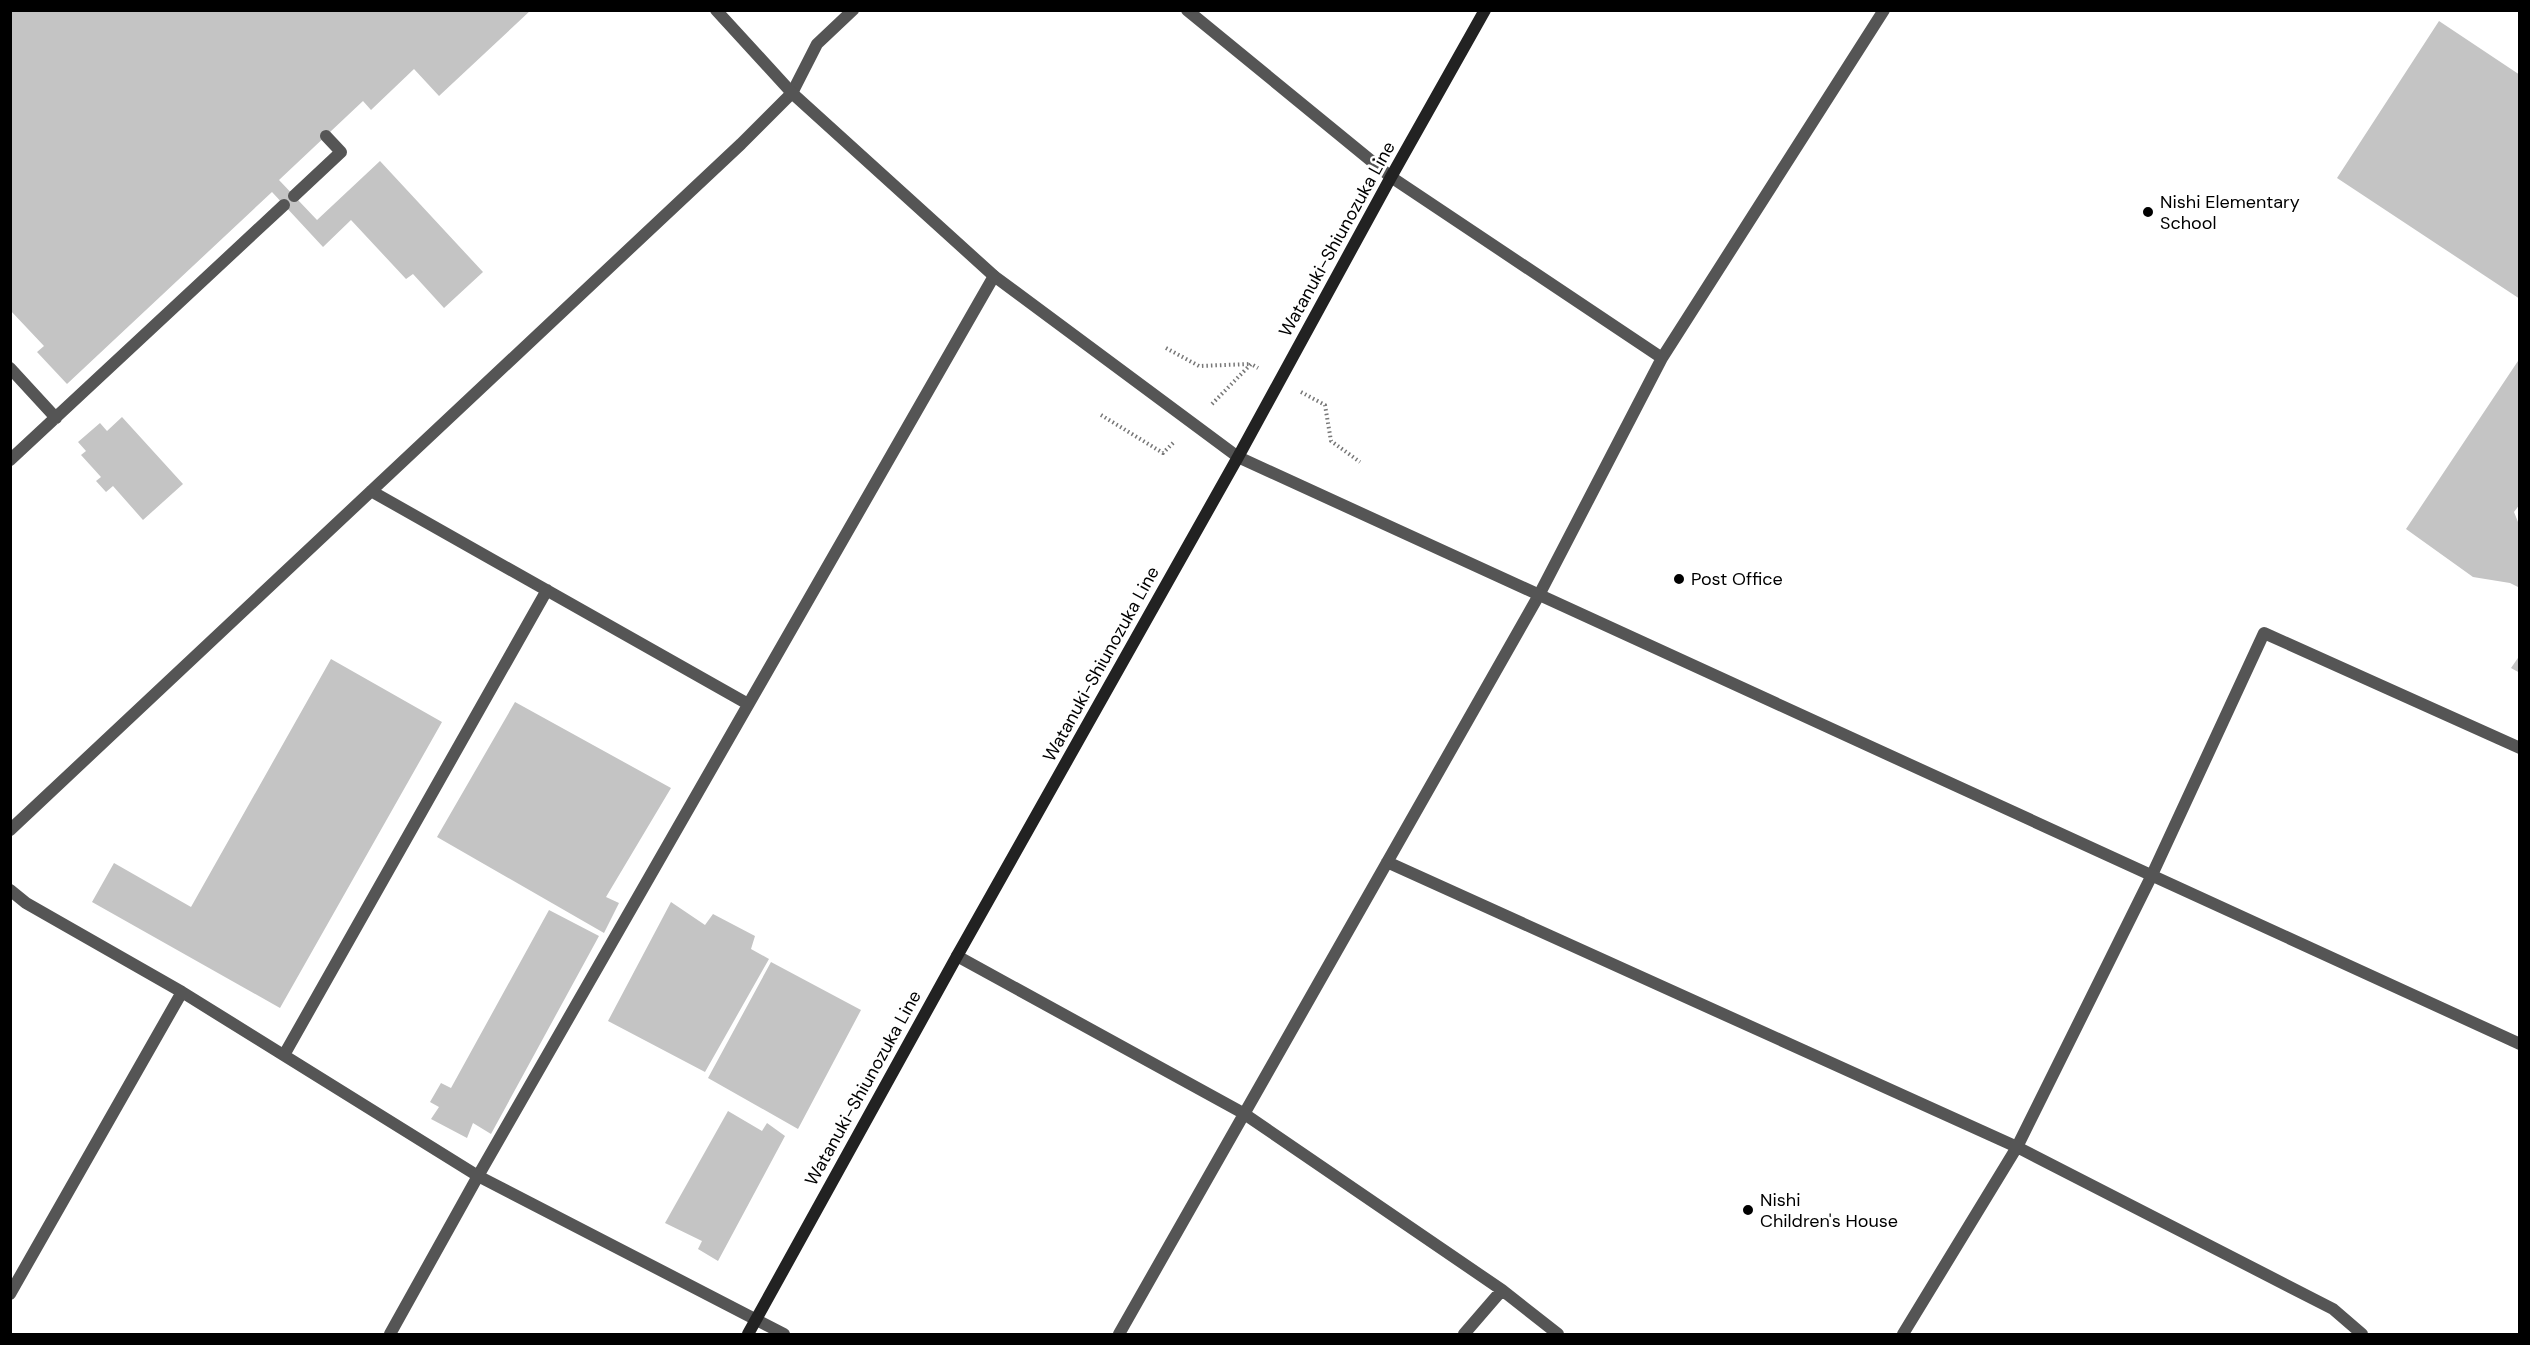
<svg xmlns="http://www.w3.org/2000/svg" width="2530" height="1345" viewBox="0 0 2530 1345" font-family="'DM Sans',sans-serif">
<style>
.building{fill:#c4c4c4}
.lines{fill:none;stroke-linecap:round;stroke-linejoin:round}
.path{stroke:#777;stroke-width:4;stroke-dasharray:1.5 3;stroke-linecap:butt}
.service{stroke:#555;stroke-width:12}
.minor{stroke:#555;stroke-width:12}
.tertiary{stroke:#555;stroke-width:12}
.secondary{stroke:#222;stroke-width:12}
.poi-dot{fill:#000;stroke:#fff;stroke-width:2}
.labels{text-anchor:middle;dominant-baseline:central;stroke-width:6;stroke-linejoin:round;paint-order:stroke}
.poi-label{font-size:18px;fill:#000;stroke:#fff;text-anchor:start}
.street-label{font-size:18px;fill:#000;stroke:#fff}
</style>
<rect width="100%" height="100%" fill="#fff"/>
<path class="building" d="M 10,10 L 531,10 L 439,96 L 414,69 L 371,110 L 363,101 L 279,180 L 317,220 L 380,161 L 483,272 L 444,308 L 413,274 L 406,279 L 351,220 L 323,247 L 272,192 L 67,384 L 37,352 L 44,346 L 10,310 Z
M 2439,21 L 2520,75 L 2520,299 L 2337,178 Z
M 2520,358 L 2520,504 L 2514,512 L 2520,527 L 2520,588 L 2510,583 L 2473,577 L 2406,529 Z
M 122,417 L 183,484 L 143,520 L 113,486 L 106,492 L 96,481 L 101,477 L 81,455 L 86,451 L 78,442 L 100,423 L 107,431 Z
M 2520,655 L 2520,673 L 2511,668 Z
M 331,659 L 442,722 L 280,1008 L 92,902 L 114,863 L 191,907 Z
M 515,702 L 671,788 L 606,897 L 619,903 L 604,933 L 437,837 Z
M 671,902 L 705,925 L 713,914 L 755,936 L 751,949 L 769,959 L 705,1072 L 608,1021 Z
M 549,910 L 599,936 L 491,1134 L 473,1123 L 467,1138 L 431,1119 L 439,1107 L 430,1102 L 441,1083 L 451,1088 Z
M 771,962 L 861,1010 L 798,1129 L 708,1078 Z
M 728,1111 L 762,1131 L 767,1123 L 785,1136 L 718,1261 L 698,1249 L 702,1241 L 665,1223 Z"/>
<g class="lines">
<path class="path" d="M 1166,348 L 1199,366 L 1251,364
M 1301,392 L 1325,405 L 1331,441 L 1360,462
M 1212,404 L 1251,364 L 1258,368
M 1101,415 L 1163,453 L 1175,441"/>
<path class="service" d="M 294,196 L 341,152 L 326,136
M 10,368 L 56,418
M 10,460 L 284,205"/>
<path class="minor" d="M 1187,10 L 1391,177 L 1662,358
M 371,491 L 748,704
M 10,830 L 741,144 L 792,93 L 817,44 L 853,10
M 1387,862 L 2017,1147 L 2333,1309 L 2362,1334
M 10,890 L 26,903 L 182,992 L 478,1176 L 784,1334
M 957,956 L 1243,1113 L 1502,1290 L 1558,1334
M 284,1055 L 547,590
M 10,1294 L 182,992
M 390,1334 L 478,1176 L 994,276
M 1119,1334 L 1539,595 L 1662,358 L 1884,10
M 1464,1334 L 1502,1290
M 1903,1334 L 2017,1147 L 2151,877 L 2264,633 L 2520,748"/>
<path class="tertiary" d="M 716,10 L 792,93 L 994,276 L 1238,457 L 2520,1044"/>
<path class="secondary" d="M 748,1334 L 957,956 L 1238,457 L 1391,177 L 1485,10"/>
</g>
<g class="poi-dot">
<circle cx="2148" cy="212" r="6"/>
<circle cx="1679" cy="579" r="6"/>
<circle cx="1748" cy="1210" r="6"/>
</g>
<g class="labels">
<g class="poi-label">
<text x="2160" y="202">Nishi Elementary<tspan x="2160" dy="21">School</tspan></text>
<text x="1691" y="579">Post Office</text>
<text x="1760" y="1200">Nishi<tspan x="1760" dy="21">Children's House</tspan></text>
</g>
<g class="street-label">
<text transform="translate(1337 239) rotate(-61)">Watanuki-Shiunozuka Line</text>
<text transform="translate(1101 664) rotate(-61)">Watanuki-Shiunozuka Line</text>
<text transform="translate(863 1088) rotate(-61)">Watanuki-Shiunozuka Line</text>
</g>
</g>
<rect width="2530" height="1345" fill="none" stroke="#000000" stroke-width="24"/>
</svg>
